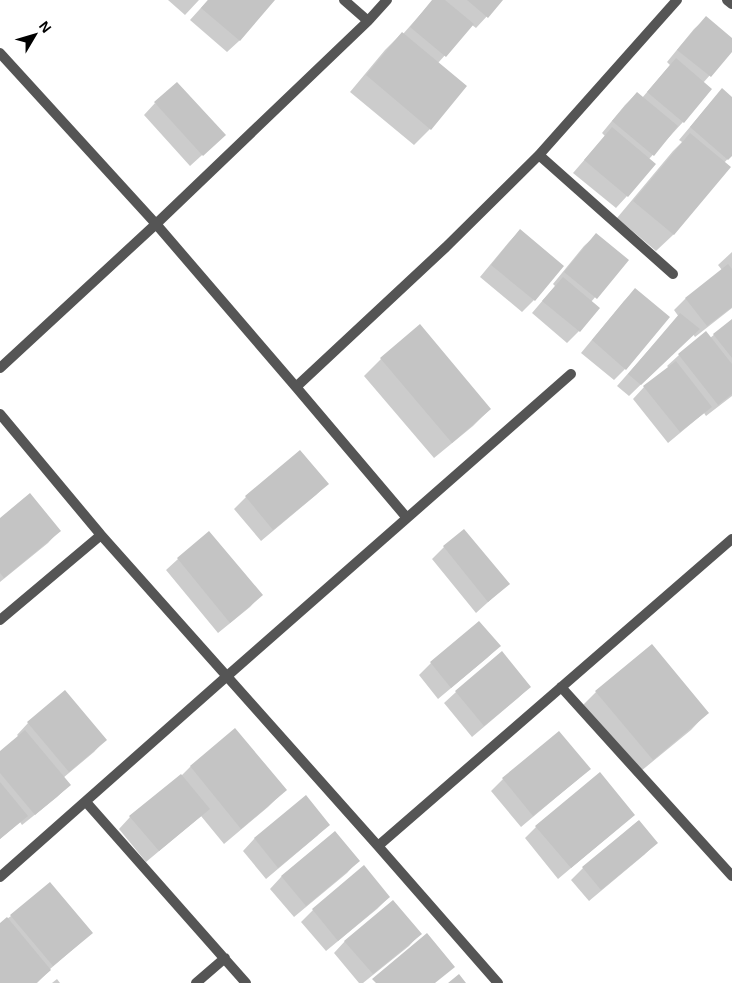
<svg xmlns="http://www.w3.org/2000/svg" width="732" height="983" viewBox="0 0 732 983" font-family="Arial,sans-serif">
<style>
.shadow{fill:#0003}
.building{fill:#c4c4c4}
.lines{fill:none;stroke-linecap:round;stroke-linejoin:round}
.minor{stroke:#555;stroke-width:10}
</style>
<rect width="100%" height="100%" fill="#fff"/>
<path class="shadow" d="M 168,0 L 199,0 L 185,15 Z
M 208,0 L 273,0 L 239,41 L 227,52 L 190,20 Z
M 433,0 L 502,0 L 476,28 L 472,25 L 438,63 L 430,129 L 414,145 L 350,92 L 385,50 L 402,33 L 403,34 Z
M 706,18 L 732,40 L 732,50 L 703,83 L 683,122 L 649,159 L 655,164 L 627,196 L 616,208 L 573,173 L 605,136 L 602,133 L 625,105 L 637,93 L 642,98 L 670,65 L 667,62 L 694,29 Z
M 722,90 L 732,98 L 732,154 L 724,163 L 729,167 L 673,235 L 656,251 L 617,218 L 673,151 L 682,142 L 679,140 L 711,102 Z
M 155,103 L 212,146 L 190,166 L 144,115 Z
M 520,230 L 562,266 L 534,300 L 522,312 L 480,277 L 509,242 Z
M 596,235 L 627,260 L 591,302 L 598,308 L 579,331 L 567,343 L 532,313 L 555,286 L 553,284 L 584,246 Z
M 732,252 L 732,308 L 695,337 L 693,334 L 629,396 L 617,386 L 669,327 L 679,317 L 674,310 L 685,299 L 722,270 L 718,265 Z
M 635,290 L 625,369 L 614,380 L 581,353 L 624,301 Z
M 732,320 L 732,396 L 706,416 L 704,413 L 668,443 L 633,399 L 644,387 L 669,368 L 667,366 L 679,355 L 706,332 L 710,338 Z
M 420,326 L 490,409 L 473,426 L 434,458 L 364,376 L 381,359 Z
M 327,484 L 316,495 L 261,541 L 234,509 L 246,497 Z
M 0,520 L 59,531 L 48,543 L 0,582 Z
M 464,531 L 508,584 L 476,613 L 432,559 L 444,547 Z
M 209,532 L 261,595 L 250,607 L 218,633 L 166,570 L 178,559 Z
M 479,623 L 499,646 L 487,658 L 438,699 L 419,675 L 431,663 Z
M 530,686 L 518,698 L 472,737 L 444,703 L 456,692 Z
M 596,692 L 707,713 L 691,730 L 635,776 L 579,709 Z
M 28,723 L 105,740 L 94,752 L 63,778 L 69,785 L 57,797 L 22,825 L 20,822 L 0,839 L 0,753 L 19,737 L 17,735 Z
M 235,730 L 285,790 L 268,807 L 224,844 L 201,816 L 146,862 L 119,829 L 130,817 L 181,776 L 190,767 Z
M 559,733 L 589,769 L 577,780 L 521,827 L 491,791 L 503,779 Z
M 305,797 L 328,824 L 317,836 L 266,879 L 243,851 L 254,839 Z
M 638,821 L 656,843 L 644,855 L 589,901 L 571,880 L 583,868 Z
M 621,826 L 558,879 L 525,838 L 536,827 Z
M 335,832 L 358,861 L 347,873 L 294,917 L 270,889 L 281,877 Z
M 364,867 L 389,897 L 377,909 L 326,951 L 301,922 L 313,910 Z
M 11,916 L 91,933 L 79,944 L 49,970 L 50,970 L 37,983 L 0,983 L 0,924 Z
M 420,934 L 409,946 L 363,983 L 359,983 L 334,953 L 345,941 Z
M 57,979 L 60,983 L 52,983 Z"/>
<path class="building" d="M 208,0 L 275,0 L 240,41 L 201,8 Z
M 432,0 L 445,0 L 474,24 L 446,57 L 410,27 Z
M 467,0 L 503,0 L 488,18 Z
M 706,16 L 732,38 L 732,52 L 711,77 L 677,50 Z
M 402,32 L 467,86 L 431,130 L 366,75 Z
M 676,58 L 712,89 L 684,123 L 647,92 Z
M 177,82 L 226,135 L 203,156 L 154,102 Z
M 722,88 L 732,97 L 732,156 L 728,160 L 690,127 Z
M 637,92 L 678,126 L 654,156 L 612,121 Z
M 612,127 L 656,164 L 628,197 L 584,160 Z
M 690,133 L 731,167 L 674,235 L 633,201 Z
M 520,229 L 564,266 L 535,301 L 491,265 Z
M 596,233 L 629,260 L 597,299 L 564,272 Z
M 728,264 L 732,269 L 732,307 L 707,326 L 685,298 Z
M 563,277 L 600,308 L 580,332 L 542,301 Z
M 635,288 L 670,317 L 626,370 L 592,340 Z
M 680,313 L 700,329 L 641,385 L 628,374 Z
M 732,319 L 732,358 L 713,334 Z
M 420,324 L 491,409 L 452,443 L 380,358 Z
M 706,331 L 732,364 L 732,394 L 718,405 L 678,354 Z
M 676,361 L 712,407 L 680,432 L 643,386 Z
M 300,450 L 329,484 L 273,530 L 245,496 Z
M 30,493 L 61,531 L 4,578 L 0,573 L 0,518 Z
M 464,529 L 510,584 L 488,602 L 443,546 Z
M 209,531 L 263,595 L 230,623 L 177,558 Z
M 479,621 L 501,646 L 451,688 L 430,662 Z
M 652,644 L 709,713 L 653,760 L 595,691 Z
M 502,651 L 531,687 L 484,726 L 455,691 Z
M 65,690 L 107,740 L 69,772 L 27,722 Z
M 235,728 L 287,790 L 241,829 L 190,766 Z
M 25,730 L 71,785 L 35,815 L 0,773 L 0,751 Z
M 559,731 L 591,769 L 533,816 L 502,778 Z
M 600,772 L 635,815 L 571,868 L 535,826 Z
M 181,774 L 210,809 L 159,851 L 129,816 Z
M 0,782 L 28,816 L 0,839 Z
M 306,795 L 330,825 L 278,868 L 254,838 Z
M 639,820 L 658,843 L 601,890 L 582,867 Z
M 335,831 L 360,861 L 306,906 L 281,876 Z
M 364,865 L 390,897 L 338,941 L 312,909 Z
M 50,882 L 93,933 L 53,966 L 10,915 Z
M 393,900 L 422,934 L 373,974 L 344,941 Z
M 7,917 L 51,970 L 36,983 L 0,983 L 0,923 Z
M 427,933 L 455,967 L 435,983 L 376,983 L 372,979 Z
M 459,974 L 466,983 L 448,983 Z"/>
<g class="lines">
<path class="minor" d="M 344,0 L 368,21
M 727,0 L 732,4
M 0,53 L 156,224 L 296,387 L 407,518
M 539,155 L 673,274
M 0,368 L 156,224 L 368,21 L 387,0
M 296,387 L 446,247 L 539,155 L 677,0
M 0,414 L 101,535 L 378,846 L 498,983
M 0,620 L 101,535
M 561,687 L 732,876
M 86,802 L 246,983
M 378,846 L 732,539
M 0,877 L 226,677 L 571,374
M 196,983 L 225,958"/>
</g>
<g transform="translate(35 35) rotate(52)" stroke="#ffffff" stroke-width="4" paint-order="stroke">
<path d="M0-4L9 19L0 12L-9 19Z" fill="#000000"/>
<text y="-8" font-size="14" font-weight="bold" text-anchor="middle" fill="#000000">N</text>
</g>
</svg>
